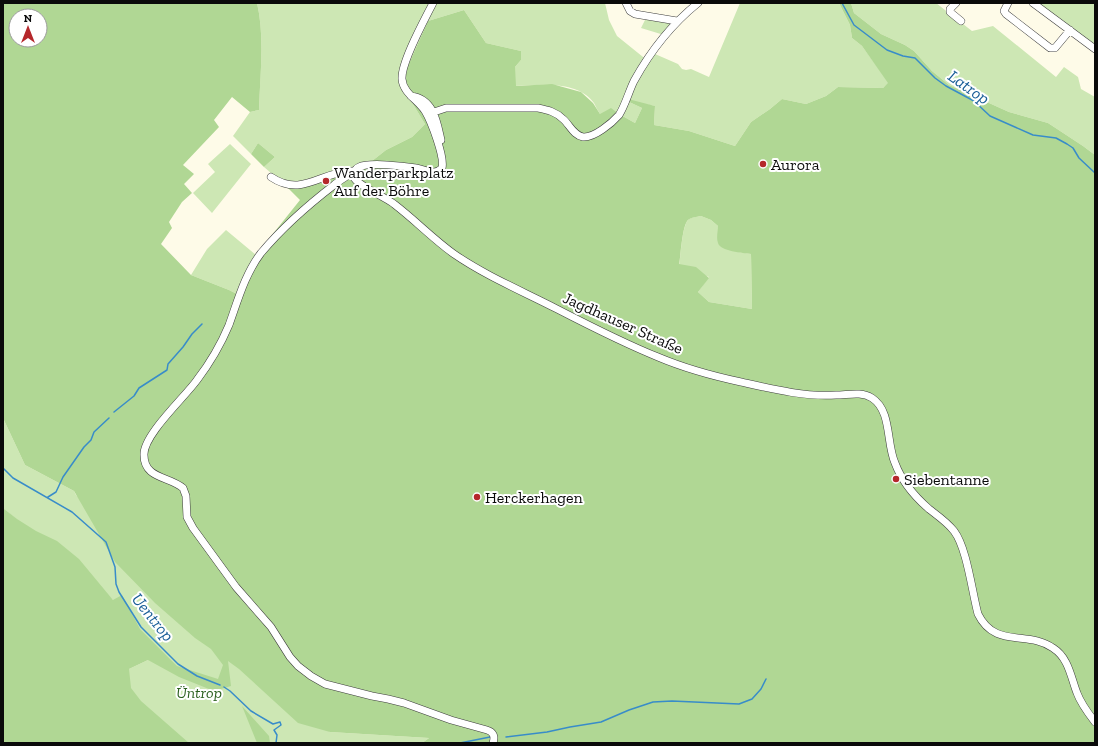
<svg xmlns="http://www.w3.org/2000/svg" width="1098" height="746" viewBox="0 0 1098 746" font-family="'Zilla Slab',serif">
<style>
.green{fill:#cde7b4}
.forest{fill:#b0d794;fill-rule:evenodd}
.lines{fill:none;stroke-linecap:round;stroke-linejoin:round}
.stream{stroke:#388cc9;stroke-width:1.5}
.minor-casing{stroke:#3d3d3d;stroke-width:8}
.minor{stroke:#fff;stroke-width:7}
.poi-dot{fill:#b5272b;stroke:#fff;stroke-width:1.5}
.labels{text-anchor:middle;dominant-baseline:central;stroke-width:4;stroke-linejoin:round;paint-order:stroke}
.poi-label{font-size:16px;fill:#0a0a0a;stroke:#fff;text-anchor:start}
.street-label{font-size:16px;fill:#0a0a0a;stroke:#fff}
.park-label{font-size:16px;font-style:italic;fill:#2a5f1e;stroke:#fff}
.water-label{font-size:17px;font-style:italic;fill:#195d97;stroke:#fff}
</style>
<rect width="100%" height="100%" fill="#fefbe8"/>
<path class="green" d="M 257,3 L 605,3 L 609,20 L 617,36 L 648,61 L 655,54 L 678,64 L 682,69 L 686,70 L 691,69 L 709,77 L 740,3 L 839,3 L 850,25 L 852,38 L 862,46 L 889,83 L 883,88 L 838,87 L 826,96 L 806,104 L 782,99 L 770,109 L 751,122 L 735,146 L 689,131 L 654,125 L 655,106 L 627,101 L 642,108 L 635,123 L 619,114 L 600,114 C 598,111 596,107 594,103 C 577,80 540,85 515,86 L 515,67 L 521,60 L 521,51 L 486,43 L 464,10 L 428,21 L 407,68 L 405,81 L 402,86 L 425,124 L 412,137 L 386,150 L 372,161 L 354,166 L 311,181 L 285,185 L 264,167 L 275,157 L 258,143 L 251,154 L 233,136 L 250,112 L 259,110 C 260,74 265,37 257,3 Z
M 851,3 L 936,3 L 972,31 L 993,26 L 1056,77 L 1064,67 L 1078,77 L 1081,89 L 1095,97 L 1095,155 L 1083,146 L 1048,123 L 1009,112 L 949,85 L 932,71 L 914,51 L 905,45 L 881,34 L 854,13 Z
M 1041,3 L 1095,3 L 1095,44 L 1080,36 L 1039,5 Z
M 646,18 L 674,22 L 664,35 L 641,28 Z
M 230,144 L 251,164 L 212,213 L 193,193 L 215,172 L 208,164 Z
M 701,216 L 711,220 L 718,226 L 739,252 L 751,254 L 752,309 L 709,302 L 698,292 L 709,277 L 679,265 C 681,255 682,227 688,220 C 691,217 696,217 701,216 Z
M 226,230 L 256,255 L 241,296 L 229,290 L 191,275 L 207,249 Z
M 3,418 L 25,465 L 74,491 L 76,495 L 330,732 L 429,738 L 422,743 L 187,743 L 151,716 L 125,683 L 129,669 L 148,660 L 113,600 L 3,508 Z"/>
<path class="forest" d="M 3,3 L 257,3 C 265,37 260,75 259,110 L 250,112 L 232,97 L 214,120 L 219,127 L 183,165 L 194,174 L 184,184 L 192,193 L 182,202 L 169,222 L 172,228 L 161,244 L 191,275 L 229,290 L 241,296 L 256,255 L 300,200 L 285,185 L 311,181 L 354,166 L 372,161 L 386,150 L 412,137 L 425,124 L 402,86 L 405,81 L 407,68 L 428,21 L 464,10 L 486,43 L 521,51 L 521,60 L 515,67 L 516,86 L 552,84 L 581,92 L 593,103 L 600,114 L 611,108 L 619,114 L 635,123 L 642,108 L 627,101 L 628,99 L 655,106 L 654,125 L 689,131 L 735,146 L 751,122 L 770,109 L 782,99 L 806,104 L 826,96 L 838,87 L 883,88 L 888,83 L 862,46 L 852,38 L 850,25 L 839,3 L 851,3 L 854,13 L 881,34 L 905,45 L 914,51 L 932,71 L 949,85 L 1009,112 L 1048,123 L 1083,146 L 1095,155 L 1095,743 L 422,743 L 429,738 L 330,732 L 298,723 L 239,669 L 228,661 L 231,686 L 214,691 L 179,677 L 148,660 L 129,669 L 131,688 L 141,701 L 189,743 L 3,743 L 3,508 L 17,519 L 36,531 L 57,541 L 79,559 L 113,600 L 122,595 L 140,629 L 177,666 L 218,679 L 223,665 L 211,649 L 195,638 L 155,603 L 115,562 L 74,491 L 25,465 L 3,418 ZM 16,16 L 40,16 L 40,40 L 16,40 ZM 701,216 L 711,220 L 718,226 C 718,231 716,238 718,243 C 720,251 743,253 751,254 L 752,309 L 709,302 L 698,292 L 709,278 L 696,267 L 679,264 C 681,255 682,226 688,220 C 692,217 696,217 701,216 Z
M 258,143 L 275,157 L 264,167 L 251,154 Z
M 242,706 L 269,736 L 270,743 L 257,743 Z"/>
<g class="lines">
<path class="stream" d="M 842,3 L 854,25 L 887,50 L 903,56 L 915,58 L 935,78 L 946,86 L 974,101 L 990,116 L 1033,135 L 1056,138 L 1067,144 L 1073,148 L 1079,158 L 1095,173
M 114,412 L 134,396 L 139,388 L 167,370 L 168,364 L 183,347 L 192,334 L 202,324
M 3,468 L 13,478 L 72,512 L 106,542 L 115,567 L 116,584 L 119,592 L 141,627 L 178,664 L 197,676 L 220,685
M 48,497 L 56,492 L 63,477 L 84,447 L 91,440 L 94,432 L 109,418
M 224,687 L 230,691 L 251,711 L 273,724 L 280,722 L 281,725 L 274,730 L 277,735 L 276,743
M 506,737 L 547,732 L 570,727 L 601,722 L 629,710 L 653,702 L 672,701 L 739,704 L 752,699 L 761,689 L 766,679
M 460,743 L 490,737"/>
<defs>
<path id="minor" d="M 433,3 C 425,19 401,62 402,79 C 403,93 418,100 425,111 C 431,121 445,157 442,168 C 439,171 437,172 434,172 C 428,172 422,169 416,168 C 404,166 369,162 359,167 C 355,169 357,169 354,171 C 348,176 340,180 334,185 C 308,205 282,228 261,253 C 245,274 238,300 229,325 C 221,344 210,363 197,380 C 185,397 143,435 144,455 C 144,479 169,476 183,488 L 186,496 L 187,517 L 193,528 L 236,587 L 271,627 L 290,657 L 298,666 L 311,676 L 325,684 L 372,696 L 388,699 L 404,703 L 451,720 L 487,730 C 494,732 495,737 493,743
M 626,3 L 630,11 L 635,14 L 677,21
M 956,3 L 950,9 L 950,12 L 961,21
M 1008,3 L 1004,11 L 1006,14 L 1050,48 L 1055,48 L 1070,30
M 1033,3 L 1095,49
M 411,96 C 434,99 437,122 441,140
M 434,112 L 446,108 L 538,108 C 548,110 556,112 563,119 C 570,125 573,135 583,137 C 594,138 612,123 619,115 C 625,106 629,91 634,81 C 650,52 672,24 698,3
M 354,171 L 353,176 C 357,186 384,196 394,204 C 415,220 433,239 454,254 C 486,276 522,291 557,309 C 590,326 623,343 658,357 C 684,368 713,376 741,382 C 772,389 804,397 836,395 C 848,395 861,391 872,398 C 892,411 886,443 895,463 C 902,482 914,496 929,509 C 938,516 947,522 954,531 C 967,548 972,592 978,614 C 995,649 1028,630 1053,648 C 1069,658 1071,678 1077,693 C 1081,704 1088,713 1095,722
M 271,177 C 302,198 322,171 352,171"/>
</defs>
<use href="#minor" class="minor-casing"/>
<use href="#minor" class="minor"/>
</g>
<g class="poi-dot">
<circle cx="763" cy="164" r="4"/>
<circle cx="326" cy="181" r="4"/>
<circle cx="896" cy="479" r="4"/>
<circle cx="477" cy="497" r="4"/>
</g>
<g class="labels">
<g class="poi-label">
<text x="771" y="164">Aurora</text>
<text x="334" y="172">Wanderparkplatz<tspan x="334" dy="18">Auf der Böhre</tspan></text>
<text x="904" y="479">Siebentanne</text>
<text x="485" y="497">Herckerhagen</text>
</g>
<g class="street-label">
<text transform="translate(623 323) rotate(24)">Jagdhauser Straße</text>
</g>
<g class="park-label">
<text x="199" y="692">Üntrop</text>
</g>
<g class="water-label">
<text transform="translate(969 87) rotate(35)">Latrop</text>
<text transform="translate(153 617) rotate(51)">Uentrop</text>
</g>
</g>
<rect width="1098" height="746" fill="none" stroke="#0a0a0a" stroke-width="8"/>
<g transform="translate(28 28)"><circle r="19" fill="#ffffff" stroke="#9d9d9d"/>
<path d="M0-3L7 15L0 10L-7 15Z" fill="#b5272b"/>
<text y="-6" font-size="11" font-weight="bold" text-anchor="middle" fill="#0a0a0a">N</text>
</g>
</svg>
